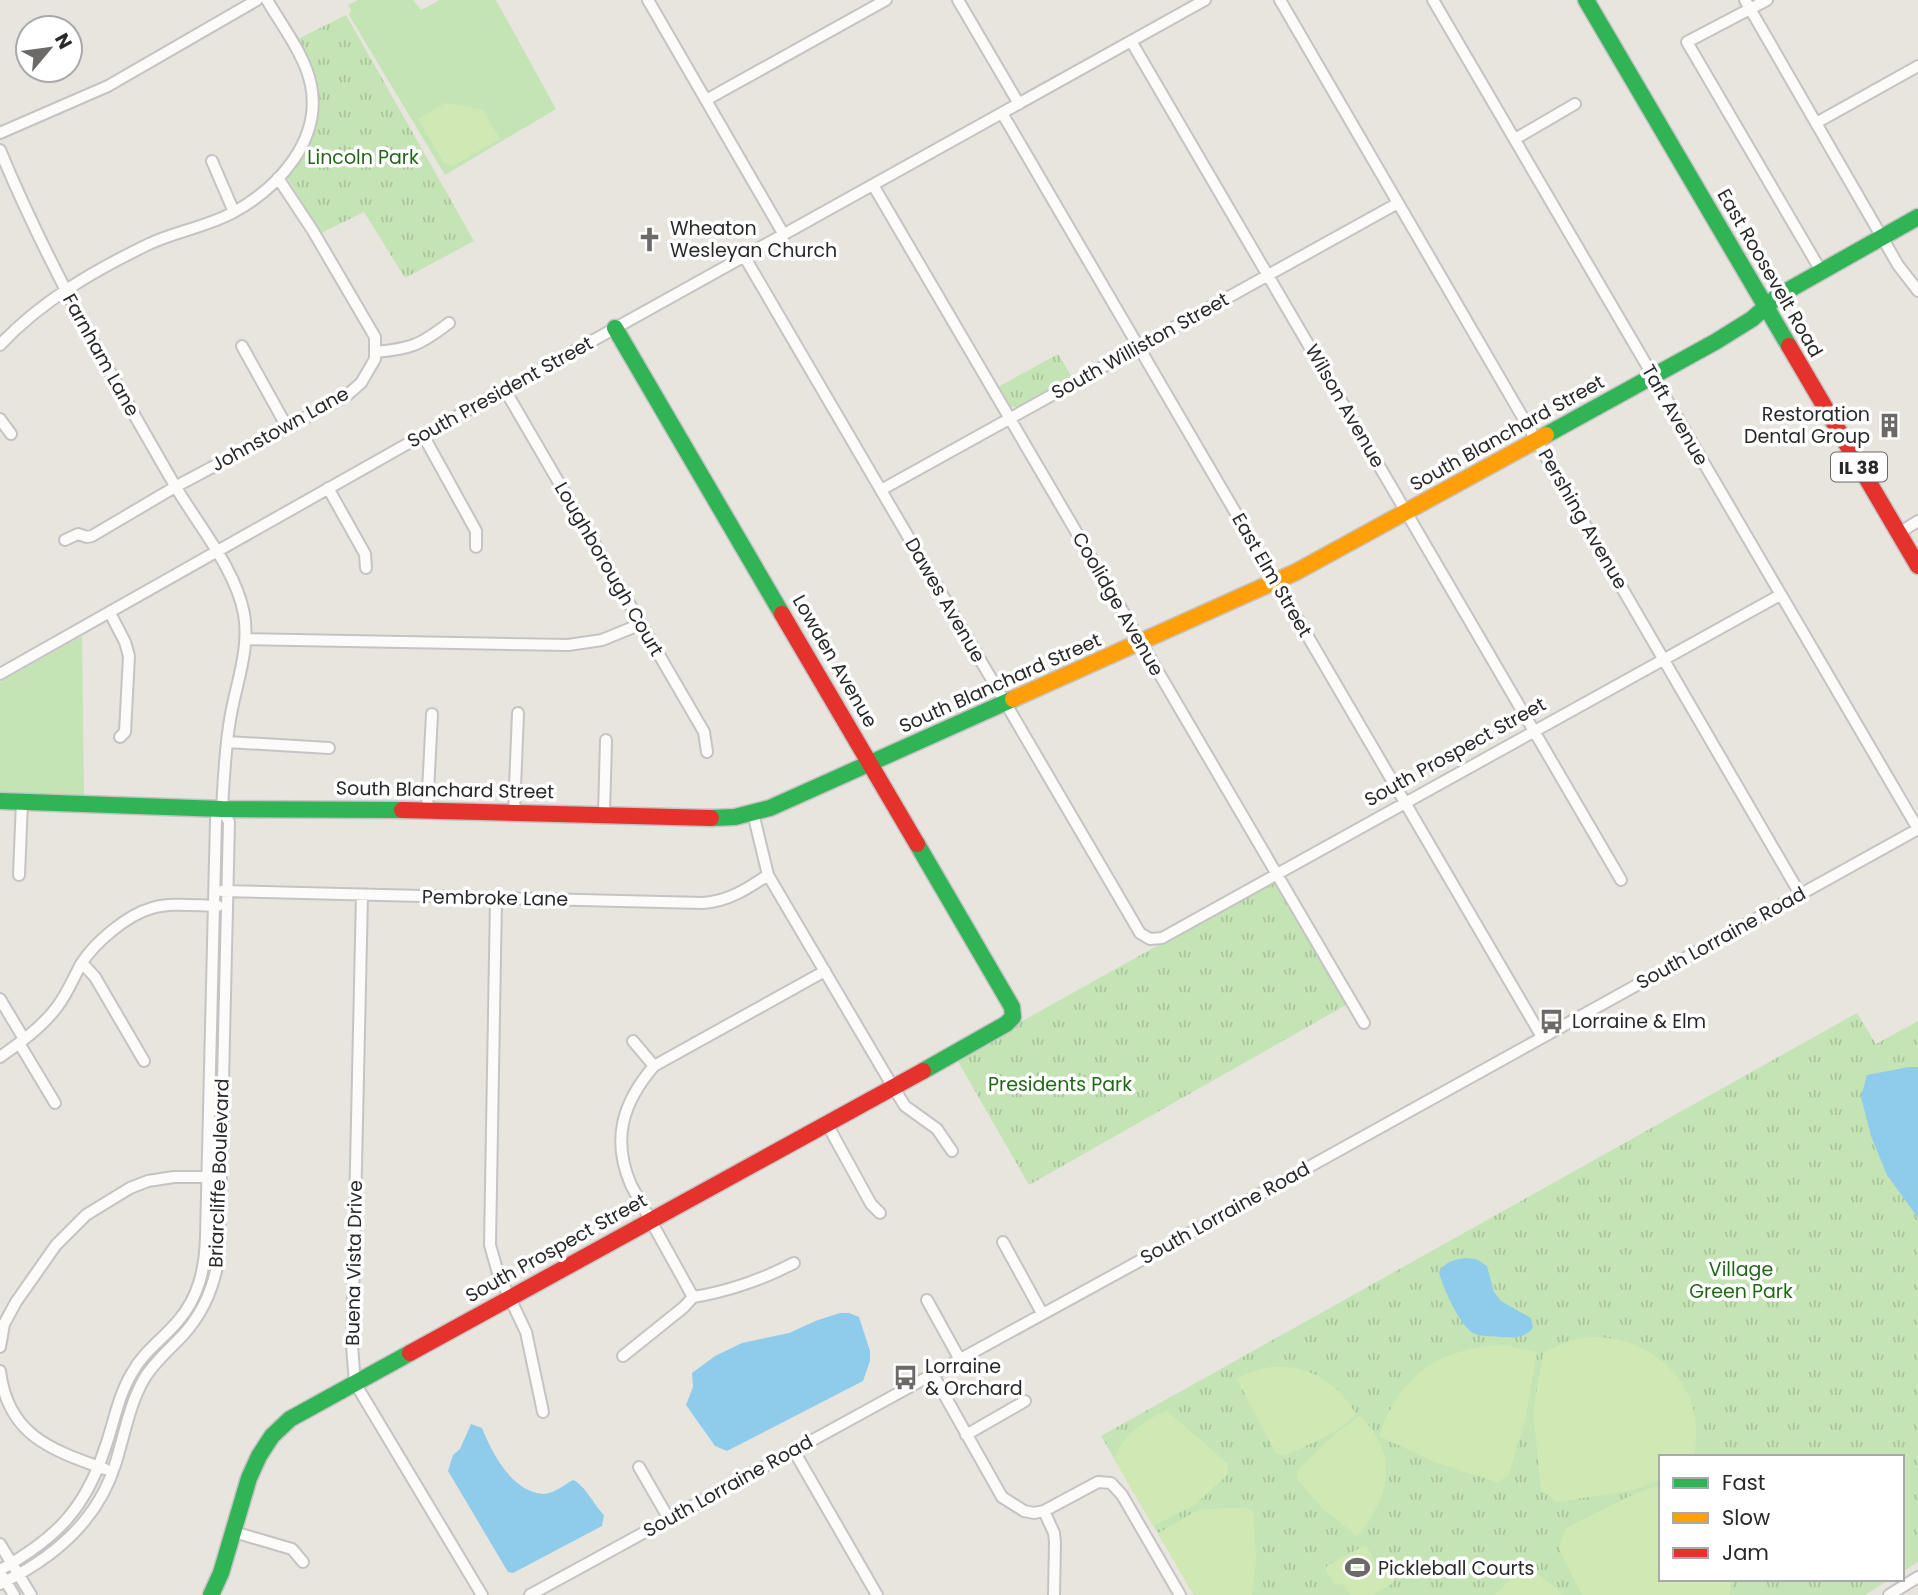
<svg xmlns="http://www.w3.org/2000/svg" width="1918" height="1595" viewBox="0 0 1918 1595" font-family="Poppins,sans-serif">
<style>
.grass{fill:#c5e4b5}
.park{fill:url(#park-tufts)}
.pitch{fill:#d0e8b3}
.water{fill:#8fcceb}
.lines{fill:none;stroke-linecap:round;stroke-linejoin:round}
.street-casing{stroke:#c5c3c4;stroke-width:14}
.fast-casing{stroke:#c5c3c4;stroke-width:19}
.slow-casing{stroke:#c5c3c4;stroke-width:19}
.jam-casing{stroke:#c5c3c4;stroke-width:19}
.street{stroke:#fcfbfa;stroke-width:10}
.fast{stroke:#30b455;stroke-width:16}
.slow{stroke:#ff9f0a;stroke-width:16}
.jam{stroke:#e5322d;stroke-width:16}
.labels{text-anchor:middle;dominant-baseline:central;stroke-width:7;stroke-linejoin:round;paint-order:stroke}
.shield{fill:#fff;stroke:#696969;stroke-width:2}
.shield-label{font-size:18px;font-weight:bold;fill:#292929}
.park-label{font-size:19px;fill:#226718;stroke:#fff}
.poi-label{font-size:19px;fill:#292929;stroke:#fff;text-anchor:start}
.street-label{font-size:19px;fill:#292929;stroke:#fff}
</style>
<defs>
<pattern id="park-tufts" width="24" height="20" patternUnits="userSpaceOnUse" patternTransform="scale(1.75)"><rect width="24" height="20" fill="#c5e4b5"/><path d="M3 7l-1-3M5 7V3M7 7l1-3M15 17l-1-3M17 17v-4M19 17l1-3" fill="none" stroke="#a9c49c"/></pattern>
</defs>
<rect width="100%" height="100%" fill="#e8e4de"/>
<path class="grass" d="M 358,0 L 413,0 L 421,10 L 440,0 L 496,0 L 556,109 L 445,175 L 349,15 L 351,10 L 348,5 Z
M 82,636 L 84,797 L 0,795 L 0,682 Z
M 221,912 L 217,1163 L 214,1164 L 219,913 Z
M 214,1191 L 214,1263 L 204,1296 L 185,1326 L 152,1360 L 113,1454 L 111,1455 L 109,1453 L 129,1387 L 143,1363 L 194,1305 L 211,1192 Z"/>
<path class="park" d="M 346,15 L 474,241 L 405,278 L 364,212 L 321,233 L 288,179 L 288,172 C 311,150 323,118 318,86 C 315,69 305,54 296,40 Z
M 1058,354 L 1072,377 L 1020,407 L 1010,407 L 998,387 Z
M 1275,880 L 1346,1005 L 1029,1185 L 956,1058 Z
M 1857,1013 L 1876,1044 L 1918,1021 L 1918,1562 L 1902,1572 L 1902,1457 L 1661,1457 L 1661,1579 L 1890,1579 L 1865,1595 L 1194,1595 L 1101,1436 Z"/>
<path class="pitch" d="M 445,103 L 483,110 L 500,139 L 452,166 L 444,163 L 418,119 Z
M 1589,1337 C 1654,1335 1711,1389 1693,1457 L 1661,1457 L 1661,1479 L 1634,1490 L 1557,1502 L 1541,1490 L 1533,1412 L 1543,1353 L 1568,1341 Z
M 1503,1345 L 1537,1352 L 1525,1421 L 1508,1476 L 1497,1482 L 1435,1462 L 1379,1436 C 1399,1376 1440,1347 1503,1345 Z
M 1271,1367 C 1309,1364 1337,1382 1356,1414 L 1333,1433 L 1284,1456 L 1276,1454 L 1237,1379 L 1251,1372 Z
M 1166,1410 L 1228,1464 L 1227,1475 L 1195,1505 L 1153,1526 L 1114,1459 C 1124,1433 1143,1423 1166,1410 Z
M 1360,1416 C 1400,1453 1390,1499 1357,1536 L 1324,1510 L 1297,1479 L 1297,1470 L 1336,1433 Z
M 1661,1485 L 1661,1579 L 1733,1579 L 1729,1595 L 1582,1595 L 1559,1549 L 1566,1528 L 1638,1492 Z
M 1245,1507 L 1253,1513 L 1256,1559 L 1252,1595 L 1197,1595 L 1191,1590 L 1158,1533 L 1198,1510 Z
M 1363,1546 L 1367,1547 L 1377,1565 L 1386,1564 L 1395,1579 L 1393,1583 L 1372,1595 L 1350,1595 L 1344,1584 L 1335,1585 L 1326,1571 L 1327,1566 Z
M 1538,1574 L 1564,1595 L 1495,1595 L 1514,1576 Z"/>
<path class="water" d="M 1909,1067 L 1918,1067 L 1918,1218 L 1887,1175 L 1871,1136 L 1861,1097 L 1867,1075 Z
M 1465,1258 L 1476,1259 L 1487,1266 L 1494,1292 L 1501,1301 L 1531,1318 L 1533,1328 C 1524,1338 1515,1338 1502,1337 C 1494,1336 1483,1337 1475,1334 C 1461,1329 1442,1286 1439,1272 C 1446,1261 1453,1260 1465,1258 Z
M 840,1313 L 849,1313 L 859,1317 L 870,1351 L 870,1361 L 863,1381 L 727,1451 L 715,1446 L 686,1405 L 693,1387 L 692,1373 L 715,1356 L 742,1343 L 789,1333 L 818,1320 Z
M 471,1424 L 482,1428 C 492,1453 512,1492 543,1494 C 553,1494 564,1485 573,1480 C 585,1485 594,1505 604,1515 L 602,1526 L 513,1573 L 508,1572 L 448,1471 L 453,1455 L 460,1449 Z"/>
<g class="lines">
<defs>
<path id="street" d="M 648,0 L 784,235
M 958,0 L 1019,104
M 1280,0 L 1800,894
M 1433,0 L 1918,829
M 1745,0 L 1898,265 L 1918,291
M 1767,0 L 1687,42 L 1821,271
M 1131,41 L 1621,880
M 706,100 L 886,0
M 1002,113 L 1542,1037
M 1816,123 L 1918,66
M 0,133 L 108,86 L 257,0
M 1515,139 L 1575,104
M 0,150 C 48,266 111,375 174,484 C 197,524 236,569 244,614 C 250,648 237,681 231,714 C 225,745 224,777 222,809 L 216,819 L 206,1237 C 205,1268 199,1297 178,1321 C 163,1339 143,1352 132,1373 C 118,1396 114,1423 105,1448 C 85,1510 55,1539 0,1570
M 212,161 L 234,212
M 873,185 L 1364,1023
M 744,256 L 1140,933 L 1150,939 L 1162,938 L 1780,595
M 0,345 C 41,301 95,270 149,244 C 176,231 207,227 234,212 C 279,187 322,140 311,85 C 305,55 282,26 267,0
M 242,346 L 287,427
M 375,352 C 411,349 420,345 449,323
M 505,390 L 704,732 L 707,752
M 0,419 L 11,434
M 423,435 L 476,531 L 476,547
M 328,488 L 365,554 L 366,568
M 881,490 L 1398,203
M 1899,533 L 1918,521
M 65,540 L 78,534 L 87,537 L 92,536 L 175,487 L 346,396 L 361,383 L 375,359 L 375,337 L 313,231 L 278,178
M 110,613 L 125,642 L 129,656 L 125,732 L 120,737
M 246,639 L 568,645 L 602,640 L 641,624
M 0,674 L 423,435 L 1205,0
M 227,742 L 329,748
M 427,810 L 432,714
M 514,812 L 518,713
M 753,813 L 768,875 L 893,1087 L 905,1106 L 937,1129 L 952,1151
M 604,814 L 606,740
M 19,875 L 22,801
M 222,891 L 703,903 C 729,901 747,889 768,875
M 362,895 L 352,1346 L 355,1383 L 482,1595
M 496,898 L 490,1245 L 498,1273 L 526,1332 L 543,1412
M 82,963 L 95,977 L 144,1061
M 0,999 L 24,1039
M 633,1041 L 654,1066
M 19,1043 L 55,1103
M 0,1057 C 21,1042 42,1027 57,1007 C 67,994 73,979 81,964 C 95,942 127,915 152,908 C 172,902 197,906 218,906
M 827,1124 L 871,1204 L 880,1213
M 1003,1242 L 1042,1313
M 693,1297 L 631,1185 C 611,1139 623,1102 654,1066 L 825,971
M 693,1297 C 726,1292 764,1279 794,1263
M 927,1300 L 959,1358
M 0,1347 L 4,1324 L 16,1302 L 56,1245 L 86,1215 L 130,1188 L 148,1181 L 174,1177 L 214,1177
M 623,1356 L 684,1307 L 693,1297
M 0,1371 C 8,1436 52,1450 105,1469
M 932,1373 L 1002,1497 L 1024,1511 L 1034,1513 L 1044,1511 L 1098,1482 L 1111,1483 L 1122,1495 L 1180,1595
M 966,1435 L 1025,1401
M 794,1451 L 877,1595
M 639,1467 L 669,1519
M 1044,1511 L 1054,1533 L 1055,1542 L 1054,1595
M 234,1532 L 292,1549 L 303,1562
M 0,1544 L 31,1595
M 3,1577 L 14,1595
M 0,1584 C 52,1559 97,1522 115,1465 C 124,1437 129,1405 144,1379 C 154,1362 169,1350 183,1335 C 204,1312 215,1285 219,1254 L 229,822 L 222,809
M 530,1595 L 1134,1264 L 1918,829
M 1889,1595 L 1918,1577"/>
<path id="fast" d="M 1586,0 L 1789,346
M 615,328 L 782,614
M 1546,435 L 1715,342 L 1752,319 L 1778,296 L 1918,217
M 0,801 L 222,809 L 402,810
M 711,818 L 735,817 L 770,808 L 1013,699
M 917,844 L 1012,1007 L 1013,1017 L 1006,1024 L 923,1071
M 211,1595 L 221,1573 L 249,1478 L 259,1456 L 272,1436 L 290,1419 L 410,1353"/>
<path id="slow" d="M 1013,699 L 1296,572 L 1546,435"/>
<path id="jam" d="M 1789,346 L 1918,566
M 782,614 L 917,844
M 402,810 L 711,818
M 410,1353 L 923,1071"/>
</defs>
<use href="#street" class="street-casing"/>
<use href="#fast" class="fast-casing"/>
<use href="#slow" class="slow-casing"/>
<use href="#jam" class="jam-casing"/>
<use href="#street" class="street"/>
<use href="#fast" class="fast"/>
<use href="#slow" class="slow"/>
<use href="#jam" class="jam"/>
</g>
<defs>
<symbol id="church-bare" viewBox="-9 -9 18 18"><path d="M-1.2-6h2.4v3.5h3.3v2.4h-3.3V6h-2.4V-.1h-3.3v-2.4h3.3Z" fill="#6c6a68" stroke="#fff" stroke-width="2.5" paint-order="stroke"/></symbol>
<symbol id="building-bare" viewBox="-9 -9 18 18"><path d="M-4-6H4V6H1V3H-1V6H-4ZM-2.5-4.3h1.7v1.8h-1.7ZM.8-4.3h1.7v1.8H.8ZM-2.5-1h1.7V.8h-1.7ZM.8-1h1.7V.8H.8Z" fill="#6c6a68" stroke="#fff" stroke-width="2.5" paint-order="stroke"/></symbol>
<symbol id="bus-bare" viewBox="-9 -9 18 18"><path d="M-5-6H5V4H4V6H2V4H-2V6H-4V4H-5ZM-3.5-4V0h7V-4ZM-3.5 1.2v1.5H-2V1.2ZM2 1.2v1.5H3.5V1.2Z" fill="#6c6a68" stroke="#fff" stroke-width="2.5" paint-order="stroke"/></symbol>
<symbol id="stadium-bare" viewBox="-9 -9 18 18"><path d="M0-5a6.5 5 0 1 0 0 10a6.5 5 0 1 0 0-10ZM-3.5-1.8h7v3.6h-7Z" fill="#6c6a68" stroke="#fff" stroke-width="2.5" paint-order="stroke"/></symbol>
</defs>
<g fill-rule="evenodd">
<use href="#church-bare" x="632" y="222" width="35" height="35"/>
<use href="#building-bare" x="1872" y="408" width="35" height="35"/>
<use href="#bus-bare" x="1534" y="1004" width="35" height="35"/>
<use href="#bus-bare" x="888" y="1360" width="35" height="35"/>
<use href="#stadium-bare" x="1340" y="1550" width="35" height="35"/>
</g>
<g class="labels">
<rect class="shield" x="1831" y="452.5" width="56" height="29" rx="5"/>
<g class="shield-label">
<text x="1859" y="467">IL 38</text>
</g>
<g class="park-label">
<text x="363" y="157">Lincoln Park</text>
<text x="1060" y="1084">Presidents Park</text>
<text x="1741" y="1269">Village<tspan x="1741" dy="22">Green Park</tspan></text>
</g>
<g class="poi-label">
<text x="670" y="228">Wheaton<tspan x="670" dy="22">Wesleyan Church</tspan></text>
<text x="1870" y="414" text-anchor="end">Restoration<tspan x="1870" dy="22">Dental Group</tspan></text>
<text x="1572" y="1021">Lorraine &amp; Elm</text>
<text x="925" y="1366">Lorraine<tspan x="925" dy="22">&amp; Orchard</tspan></text>
<text x="1378" y="1568">Pickleball Courts</text>
</g>
<g class="street-label">
<text transform="translate(1770 273) rotate(60)">East Roosevelt Road</text>
<text transform="translate(1140 346) rotate(-29)">South Williston Street</text>
<text transform="translate(101 355) rotate(61)">Farnham Lane</text>
<text transform="translate(500 392) rotate(-29)">South President Street</text>
<text transform="translate(1345 406) rotate(60)">Wilson Avenue</text>
<text transform="translate(1675 415) rotate(60)">Taft Avenue</text>
<text transform="translate(280 429) rotate(-29)">Johnstown Lane</text>
<text transform="translate(1507 433) rotate(-29)">South Blanchard Street</text>
<text transform="translate(1583 519) rotate(60)">Pershing Avenue</text>
<text transform="translate(609 569) rotate(60)">Loughborough Court</text>
<text transform="translate(1272 575) rotate(60)">East Elm Street</text>
<text transform="translate(945 600) rotate(60)">Dawes Avenue</text>
<text transform="translate(1118 604) rotate(60)">Coolidge Avenue</text>
<text transform="translate(835 661) rotate(60)">Lowden Avenue</text>
<text transform="translate(1000 683) rotate(-24)">South Blanchard Street</text>
<text transform="translate(1455 752) rotate(-29)">South Prospect Street</text>
<text transform="translate(445 790) rotate(1)">South Blanchard Street</text>
<text transform="translate(495 898) rotate(1)">Pembroke Lane</text>
<text transform="translate(1721 938) rotate(-29)">South Lorraine Road</text>
<text transform="translate(219 1173) rotate(-88)">Briarcliffe Boulevard</text>
<text transform="translate(1225 1213) rotate(-29)">South Lorraine Road</text>
<text transform="translate(556 1248) rotate(-29)">South Prospect Street</text>
<text transform="translate(354 1263) rotate(-89)">Buena Vista Drive</text>
<text transform="translate(728 1486) rotate(-29)">South Lorraine Road</text>
</g>
</g>
<rect x="1659" y="1455" width="245" height="126" fill="#ffffff" stroke="#a9a9a9" stroke-width="2"/>
<rect x="1673" y="1478" width="35" height="10" fill="#30b455" stroke="#a9a9a9" stroke-width="2"/>
<text x="1722" y="1490" font-size="21" fill="#292929">Fast</text>
<rect x="1673" y="1513" width="35" height="10" fill="#ff9f0a" stroke="#a9a9a9" stroke-width="2"/>
<text x="1722" y="1525" font-size="21" fill="#292929">Slow</text>
<rect x="1673" y="1548" width="35" height="10" fill="#e5322d" stroke="#a9a9a9" stroke-width="2"/>
<text x="1722" y="1560" font-size="21" fill="#292929">Jam</text>
<g transform="translate(49 49) rotate(61)"><circle r="33" fill="#ffffff" stroke="#a9a9a9" stroke-width="2"/>
<path d="M0-5L12 26L0 18L-12 26Z" fill="#6c6a68"/>
<text y="-10" font-size="19" font-weight="bold" text-anchor="middle" fill="#292929">N</text>
</g>
</svg>
